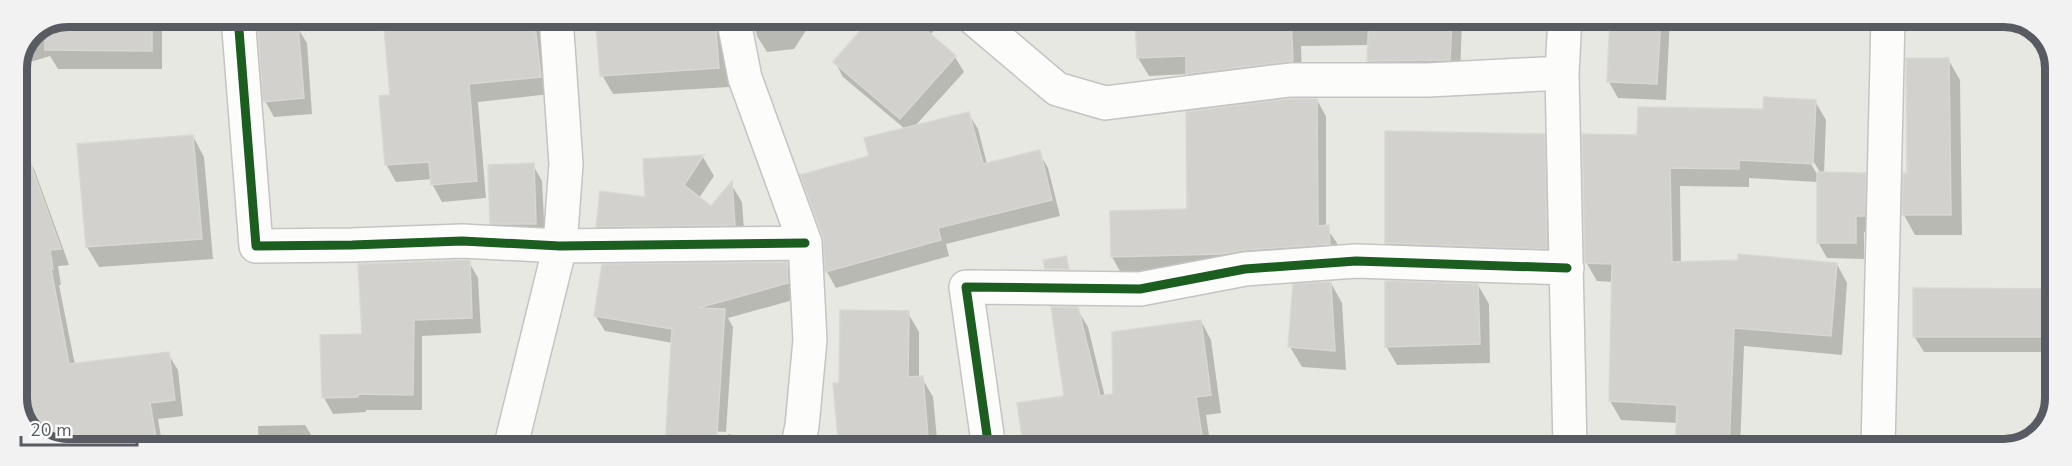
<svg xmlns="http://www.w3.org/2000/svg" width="2072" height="466" viewBox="0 0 2072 466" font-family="'Nunito Sans',sans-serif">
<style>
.shadow{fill:#0003;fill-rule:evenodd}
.building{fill:#d2d1cd;stroke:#d8d7d1;stroke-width:1.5}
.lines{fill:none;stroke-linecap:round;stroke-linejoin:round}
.street-casing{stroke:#c4c4c4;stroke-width:36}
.street{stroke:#fcfcfb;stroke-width:33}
.cycleway-casing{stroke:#fff;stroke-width:13}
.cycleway{stroke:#1b5e20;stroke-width:9}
.rim{fill:none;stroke:#585b61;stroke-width:8}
</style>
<rect width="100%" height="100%" fill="#e8e8e2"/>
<path class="shadow" d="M 68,16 L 162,17 L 162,69 L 58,69 L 50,56 L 17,66 L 32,31 Z
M 385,17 L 542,17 L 550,94 L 478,102 L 486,198 L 442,202 L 432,184 L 432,179 L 396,182 L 386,164 L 392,97 Z
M 623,17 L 735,17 L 725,31 L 729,87 L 613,94 L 602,75 L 624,26 Z
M 753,17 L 813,17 L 814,18 L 794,49 L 767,52 L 757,36 Z
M 862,17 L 943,17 L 944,19 L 930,35 L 955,57 L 964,72 L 915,126 L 968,113 L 978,129 L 987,164 L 1039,152 L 1048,168 L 1060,216 L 946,244 L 949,256 L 836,288 L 827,272 L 824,237 L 870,157 L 905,129 L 843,77 L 835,62 L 861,32 L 857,24 Z
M 1137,17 L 1460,17 L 1462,20 L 1460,77 L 1379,79 L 1368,61 L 1369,45 L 1301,46 L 1302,79 L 1198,91 L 1188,74 L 1149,76 L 1138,58 Z
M 1612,17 L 1670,17 L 1666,100 L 1618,98 L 1609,82 Z
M 1986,17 L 2014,17 L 2034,29 L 2033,31 L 1996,24 Z
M 297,27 L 307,43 L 312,114 L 274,117 L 265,101 Z
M 1948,59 L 1960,80 L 1962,235 L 1915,235 L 1904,215 L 1905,175 L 1909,175 Z
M 1317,100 L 1326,116 L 1326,227 L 1337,243 L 1338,260 L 1231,270 L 1121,273 L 1112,257 L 1188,211 Z
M 1815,101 L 1826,120 L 1824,174 L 1865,174 L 1874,190 L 1873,232 L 1864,232 L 1864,259 L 1827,258 L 1818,242 L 1818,182 L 1749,178 L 1749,187 L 1680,186 L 1681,264 L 1837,264 L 1847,283 L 1842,355 L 1744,346 L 1740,449 L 1676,449 L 1678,423 L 1621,420 L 1610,401 L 1613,282 L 1597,281 L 1586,262 L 1639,136 ZM 1811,157 L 1821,174 L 1817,174 L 1808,159 Z
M 1544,135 L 1555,154 L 1557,268 L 1398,262 L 1387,243 Z
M 193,136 L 204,157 L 213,259 L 99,267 L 87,247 Z
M 26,155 L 35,171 L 69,265 L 58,266 L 61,285 L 59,285 L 75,365 L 168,354 L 178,370 L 183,416 L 158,419 L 163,449 L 58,449 L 31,434 L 17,404 L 17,159 Z
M 703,157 L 714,176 L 699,198 L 711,208 L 731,184 L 742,202 L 745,244 L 608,246 L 597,226 L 647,199 L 645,161 Z
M 533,165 L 542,181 L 545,240 L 501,239 L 491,223 Z
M 469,262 L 478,278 L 481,333 L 422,336 L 422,410 L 366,410 L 366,412 L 333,414 L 324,398 L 364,335 Z
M 786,263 L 796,279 L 797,299 L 728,318 L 733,327 L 726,432 L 678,429 L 673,343 L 605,331 L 595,315 Z
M 1331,283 L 1342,303 L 1346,370 L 1302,367 L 1290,347 Z
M 1478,285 L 1489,304 L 1490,363 L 1397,365 L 1386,346 Z
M 2055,290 L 2055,352 L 1924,352 L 1914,336 Z
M 1077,309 L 1088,327 L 1105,397 L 1115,396 L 1201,321 L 1211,340 L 1221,413 L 1206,415 L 1211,449 L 1009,449 L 1008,440 L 1024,438 L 1066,398 Z
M 908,313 L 919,332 L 919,378 L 922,378 L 933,397 L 938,449 L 840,449 L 841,384 Z
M 305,425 L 315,441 L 315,449 L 259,449 L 258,426 Z
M 728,434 L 775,445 L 778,449 L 725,449 Z"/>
<path class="building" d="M 68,16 L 152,17 L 152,51 L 45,50 L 45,26 Z
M 383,17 L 534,17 L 541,77 L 469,84 L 477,181 L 431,185 L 429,162 L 385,165 L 379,96 L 390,95 Z
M 872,17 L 911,17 L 956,56 L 900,119 L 833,62 Z
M 1135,17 L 1291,17 L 1293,61 L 1186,74 L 1186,56 L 1137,58 Z
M 1369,17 L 1452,17 L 1450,60 L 1367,61 Z
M 1610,17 L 1661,17 L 1657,84 L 1607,82 Z
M 715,19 L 719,68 L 600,76 L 596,26 Z
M 298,26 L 304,98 L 263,102 L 258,29 Z
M 1906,58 L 1949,58 L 1951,215 L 1902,215 L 1903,173 L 1907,174 Z
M 1764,97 L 1816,100 L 1813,164 L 1739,160 L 1739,169 L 1670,168 L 1672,262 L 1738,260 L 1738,254 L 1837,263 L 1831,336 L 1734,328 L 1729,449 L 1675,449 L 1677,405 L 1609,401 L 1612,264 L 1585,263 L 1582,134 L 1637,135 L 1638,107 L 1763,109 Z
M 1291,99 L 1317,99 L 1318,226 L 1329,225 L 1330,244 L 1244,250 L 1221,254 L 1111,257 L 1110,211 L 1187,209 L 1186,112 Z
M 969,112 L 983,164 L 1040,150 L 1052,200 L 938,228 L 941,240 L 825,272 L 823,237 L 800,175 L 869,156 L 864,138 Z
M 1385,131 L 1545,134 L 1547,249 L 1385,243 Z
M 193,135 L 202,239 L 86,247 L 77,144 Z
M 17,137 L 21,137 L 61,249 L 50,250 L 53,269 L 51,269 L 69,364 L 169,352 L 175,400 L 150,403 L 158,449 L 58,449 L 31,434 L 17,404 Z
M 704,155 L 684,185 L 711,206 L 732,181 L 735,225 L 596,227 L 600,191 L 645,197 L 643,159 Z
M 534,163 L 536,224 L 490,224 L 488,165 Z
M 1817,172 L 1866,173 L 1865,216 L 1856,216 L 1856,243 L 1817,243 Z
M 1066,256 L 1069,269 L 1045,269 L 1043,260 Z
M 470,260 L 472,318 L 414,320 L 413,395 L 358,394 L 358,397 L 322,398 L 320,335 L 362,334 L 358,264 Z
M 787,262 L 788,283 L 698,308 L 725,309 L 716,449 L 665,449 L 672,329 L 594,316 L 602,264 Z
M 1385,281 L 1478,284 L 1480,344 L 1385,347 Z
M 1331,282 L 1335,351 L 1288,347 L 1293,284 Z
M 1913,288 L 2055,289 L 2055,337 L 1913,337 Z
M 1051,307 L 1078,307 L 1100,396 L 1113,394 L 1112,332 L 1201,320 L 1211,395 L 1196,397 L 1204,449 L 1024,449 L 1017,403 L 1064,396 Z
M 840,310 L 909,311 L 908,377 L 923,376 L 929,449 L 839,449 L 833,383 L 839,383 Z"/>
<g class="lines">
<defs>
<path id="street" d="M 238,17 L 256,246 L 352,245 L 462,241 L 560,246 L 805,243
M 733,17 L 745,78 L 805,243 L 810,340 L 802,426 L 797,449
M 972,17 L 1057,89 L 1105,103 L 1290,80 L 1428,80 L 1562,73
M 1565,17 L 1562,73 L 1570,449
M 510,449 L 560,246 L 566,164 L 556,17
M 989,449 L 966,287 L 1140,289 L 1245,269 L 1356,261 L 1567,268
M 1878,449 L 1888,17"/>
</defs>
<use href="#street" class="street-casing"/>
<use href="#street" class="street"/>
<defs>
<path id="cycleway" d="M 238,17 L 256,246 L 352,245 L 462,241 L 560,246 L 805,243
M 989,449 L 966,287 L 1140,289 L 1245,269 L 1356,261 L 1567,268"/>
</defs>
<use href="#cycleway" class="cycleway-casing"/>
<use href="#cycleway" class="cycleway"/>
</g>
<path d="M0 0H2072V466H0ZM68 27H2004A41 41 0 0 1 2045 68V398A41 41 0 0 1 2004 439H68A41 41 0 0 1 27 398V68A41 41 0 0 1 68 27Z" fill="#f2f2f2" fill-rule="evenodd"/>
<path class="rim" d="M68 27H2004A41 41 0 0 1 2045 68V398A41 41 0 0 1 2004 439H68A41 41 0 0 1 27 398V68A41 41 0 0 1 68 27Z"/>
<path d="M21 436v9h116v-9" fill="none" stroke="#585b61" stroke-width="3"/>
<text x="30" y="436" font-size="18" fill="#585b61" stroke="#ffffff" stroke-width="4.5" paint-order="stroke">20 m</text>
</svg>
